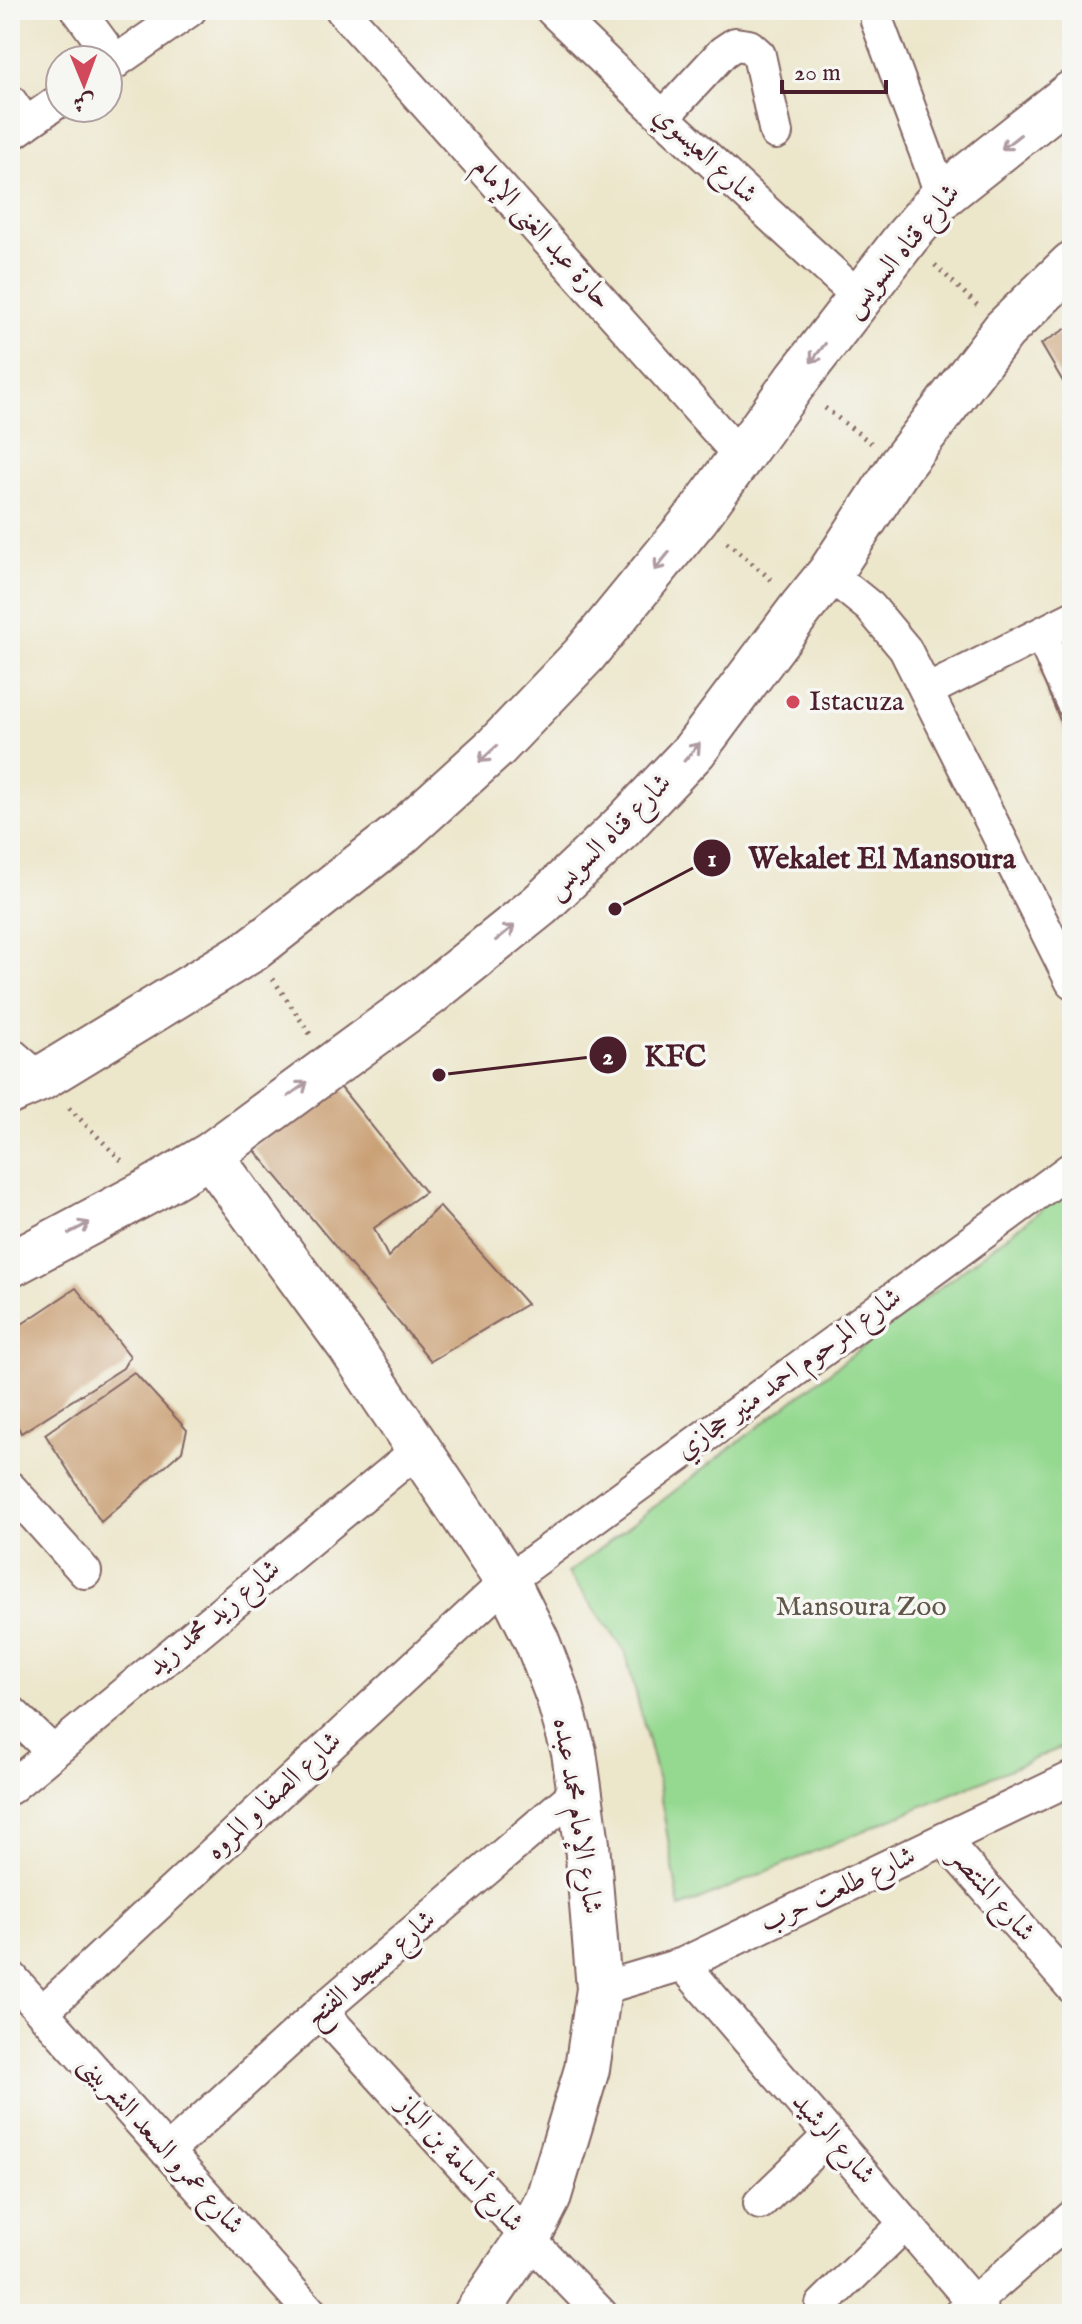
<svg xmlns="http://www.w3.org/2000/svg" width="1082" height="2324" viewBox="0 0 1082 2324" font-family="'IM FELL English',Amiri,serif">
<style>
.green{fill:#95d991;stroke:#707c5e;stroke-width:2}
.building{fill:#caa177}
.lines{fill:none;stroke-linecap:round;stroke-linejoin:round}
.street-casing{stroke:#836563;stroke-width:36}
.secondary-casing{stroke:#836563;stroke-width:48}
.path{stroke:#836563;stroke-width:5;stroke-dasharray:2 6;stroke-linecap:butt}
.street{stroke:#fff;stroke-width:32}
.secondary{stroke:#fff;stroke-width:44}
.oneway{stroke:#ae9aa0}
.poi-dot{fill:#d1495b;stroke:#f6f6f2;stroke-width:3}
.labels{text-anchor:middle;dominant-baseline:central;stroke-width:7;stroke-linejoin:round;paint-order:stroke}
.street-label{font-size:28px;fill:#4a1f2b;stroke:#f6f6f2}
.poi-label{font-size:28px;fill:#4a1f2b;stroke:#f6f6f2;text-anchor:start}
.park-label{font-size:28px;fill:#60574a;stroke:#f6f6f2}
.leader{fill:none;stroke:#4a1f2b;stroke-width:3}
.callout-dot{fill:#4a1f2b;stroke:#f6f6f2;stroke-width:3}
.mark-label{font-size:24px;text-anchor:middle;font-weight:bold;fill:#fff}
.callout-label{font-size:30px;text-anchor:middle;font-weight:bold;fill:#4a1f2b;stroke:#f6f6f2;stroke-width:7;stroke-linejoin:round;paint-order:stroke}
</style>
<rect width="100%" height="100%" fill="#f6f6f2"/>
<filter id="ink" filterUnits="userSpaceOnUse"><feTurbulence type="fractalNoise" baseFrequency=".0125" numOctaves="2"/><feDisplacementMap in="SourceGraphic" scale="16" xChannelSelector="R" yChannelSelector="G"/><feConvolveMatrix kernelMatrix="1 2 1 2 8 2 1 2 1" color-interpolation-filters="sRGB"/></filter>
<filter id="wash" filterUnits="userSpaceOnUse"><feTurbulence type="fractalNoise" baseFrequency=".006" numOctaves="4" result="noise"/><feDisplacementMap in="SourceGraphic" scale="32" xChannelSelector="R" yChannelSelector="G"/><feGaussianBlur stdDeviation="1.8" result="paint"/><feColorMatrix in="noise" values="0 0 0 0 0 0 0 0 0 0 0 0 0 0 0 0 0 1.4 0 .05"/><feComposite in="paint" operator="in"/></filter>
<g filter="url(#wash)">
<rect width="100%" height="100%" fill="#ece6ca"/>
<path class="green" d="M 1072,1186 L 1072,1743 L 680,1908 L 657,1776 L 625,1651 L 568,1573 Z"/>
<g id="blocks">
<path class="building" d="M 1072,325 L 1072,397 L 1041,344 Z
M 1072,649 L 1072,749 L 1039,670 Z
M 338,1084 L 425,1192 L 374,1228 L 388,1257 L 439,1206 L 527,1304 L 431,1361 L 252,1147 Z
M 76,1288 L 130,1356 L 123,1368 L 21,1433 L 10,1411 L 10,1332 Z
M 134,1372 L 187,1430 L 182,1451 L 101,1522 L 45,1434 Z"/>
</g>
</g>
<g filter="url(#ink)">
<use href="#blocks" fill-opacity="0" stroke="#836563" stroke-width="2"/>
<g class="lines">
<defs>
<path id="street" d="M 78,10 L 116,62
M 342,10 L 741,457
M 552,10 L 663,117 L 860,298
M 877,21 L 942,196
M 108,67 L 190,10
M 10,101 L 26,124
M 663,117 L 723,52 L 735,44 L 749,46 L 759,55 L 776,133
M 10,135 L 60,100
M 829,574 L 870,607 L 905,649 L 1072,982
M 1041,634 L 1072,702
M 927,691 L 1072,618
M 10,1053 L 40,1079
M 10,1488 L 85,1572
M 10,1711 L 53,1752
M 10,1788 L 419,1449
M 944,1840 L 1072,1987
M 683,1964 L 983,2314
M 10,1976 L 312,2314
M 599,1989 L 683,1964 L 1072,1778
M 321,2011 L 528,2238 L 601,2314
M 42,2012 L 507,1581 L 1072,1168
M 167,2152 L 321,2011 L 579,1790
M 760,2203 L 830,2135
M 822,2305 L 906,2223
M 961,2314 L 1072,2217"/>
<path id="secondary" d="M 10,1092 L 40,1079 L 253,949 L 399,835 L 496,747 L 584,655 L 697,517 L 794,383 L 906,238 L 942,196 L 1072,93
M 210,1155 L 349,1345 L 507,1581 L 537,1641 L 558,1696 L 574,1752 L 587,1844 L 599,1989 L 587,2069 L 548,2199 L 528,2238 L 476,2314
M 10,1265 L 151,1190 L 210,1155 L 428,995 L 540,905 L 623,826 L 694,751 L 802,607 L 829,574 L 900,466 L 1004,330 L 1072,264"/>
</defs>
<use href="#street" class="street-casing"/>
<use href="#secondary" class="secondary-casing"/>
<path class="path" d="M 935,265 L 977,305
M 825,408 L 871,443
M 727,542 L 774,582
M 273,979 L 310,1034
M 69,1108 L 124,1163"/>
<use href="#street" class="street"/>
<use href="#secondary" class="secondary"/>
</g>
<defs><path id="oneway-shaft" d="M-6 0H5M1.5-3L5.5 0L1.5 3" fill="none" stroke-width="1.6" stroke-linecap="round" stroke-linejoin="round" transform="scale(2)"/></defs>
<g class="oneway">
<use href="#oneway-shaft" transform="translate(1011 142) rotate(142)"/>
<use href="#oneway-shaft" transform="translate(818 353) rotate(128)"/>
<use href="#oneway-shaft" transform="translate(662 561) rotate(129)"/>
<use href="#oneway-shaft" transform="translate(692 752) rotate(-49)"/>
<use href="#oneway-shaft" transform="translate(488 754) rotate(137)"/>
<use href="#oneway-shaft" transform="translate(505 933) rotate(-39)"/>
<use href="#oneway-shaft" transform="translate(298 1089) rotate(-37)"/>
<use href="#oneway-shaft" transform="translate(79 1228) rotate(-28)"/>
</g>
</g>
<circle class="poi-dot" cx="793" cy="702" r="8"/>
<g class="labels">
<g class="street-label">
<text transform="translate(705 155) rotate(43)">شارع العيسوي</text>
<text transform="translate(542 234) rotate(48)">حارة عبد الغنى الإمام</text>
<text transform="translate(902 251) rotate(-50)">شارع قناه السويس</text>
<text transform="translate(609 837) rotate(-45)">شارع قناه السويس</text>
<text transform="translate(789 1374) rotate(-36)">شارع المرحوم احمد منير حجازي</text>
<text transform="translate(214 1618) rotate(-40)">شارع زيد محمد زيد</text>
<text transform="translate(274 1796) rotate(-43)">شارع الصفا و المروه</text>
<text transform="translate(577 1816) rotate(81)">شارع الإمام محمد عبده</text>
<text transform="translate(838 1890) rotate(-25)">شارع طلعت حرب</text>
<text transform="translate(992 1895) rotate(49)">شارع المنتصر</text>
<text transform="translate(371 1969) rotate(-41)">شارع مسجد الفتح</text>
<text transform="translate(833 2139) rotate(49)">شارع الرشيد</text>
<text transform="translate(161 2145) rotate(48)">شارع عمرو السعد الشربينى</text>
<text transform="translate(460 2164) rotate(48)">شارع أسامة بن الباز</text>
</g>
<g class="poi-label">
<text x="809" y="702">Istacuza</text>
</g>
<g class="park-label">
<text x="861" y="1607">Mansoura Zoo</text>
</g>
</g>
<path class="leader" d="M615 909L712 858M439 1075L608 1055"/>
<g class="callout-dot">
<circle cx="615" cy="909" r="8"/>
<circle cx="439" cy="1075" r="8"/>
<circle cx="712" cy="858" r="20"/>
<circle cx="608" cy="1055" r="20"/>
</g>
<g class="mark-label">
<text x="712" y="866">1</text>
<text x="608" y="1064">2</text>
</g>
<g class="callout-label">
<text x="882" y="868">Wekalet El Mansoura</text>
<text x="675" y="1066">KFC</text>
</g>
<rect width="1082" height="2324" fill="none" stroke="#f6f6f2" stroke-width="40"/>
<g transform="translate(84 84) rotate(179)"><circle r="38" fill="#f6f6f2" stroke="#b1a0a2" stroke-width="2"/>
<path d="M0-6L14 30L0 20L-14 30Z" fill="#d1495b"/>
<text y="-12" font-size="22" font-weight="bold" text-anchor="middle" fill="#4a1f2b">ش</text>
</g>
<path d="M782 80v12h104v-12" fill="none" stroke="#4a1f2b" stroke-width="4"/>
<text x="794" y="80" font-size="24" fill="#4a1f2b" stroke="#f6f6f2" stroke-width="6" paint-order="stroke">20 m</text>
</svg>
